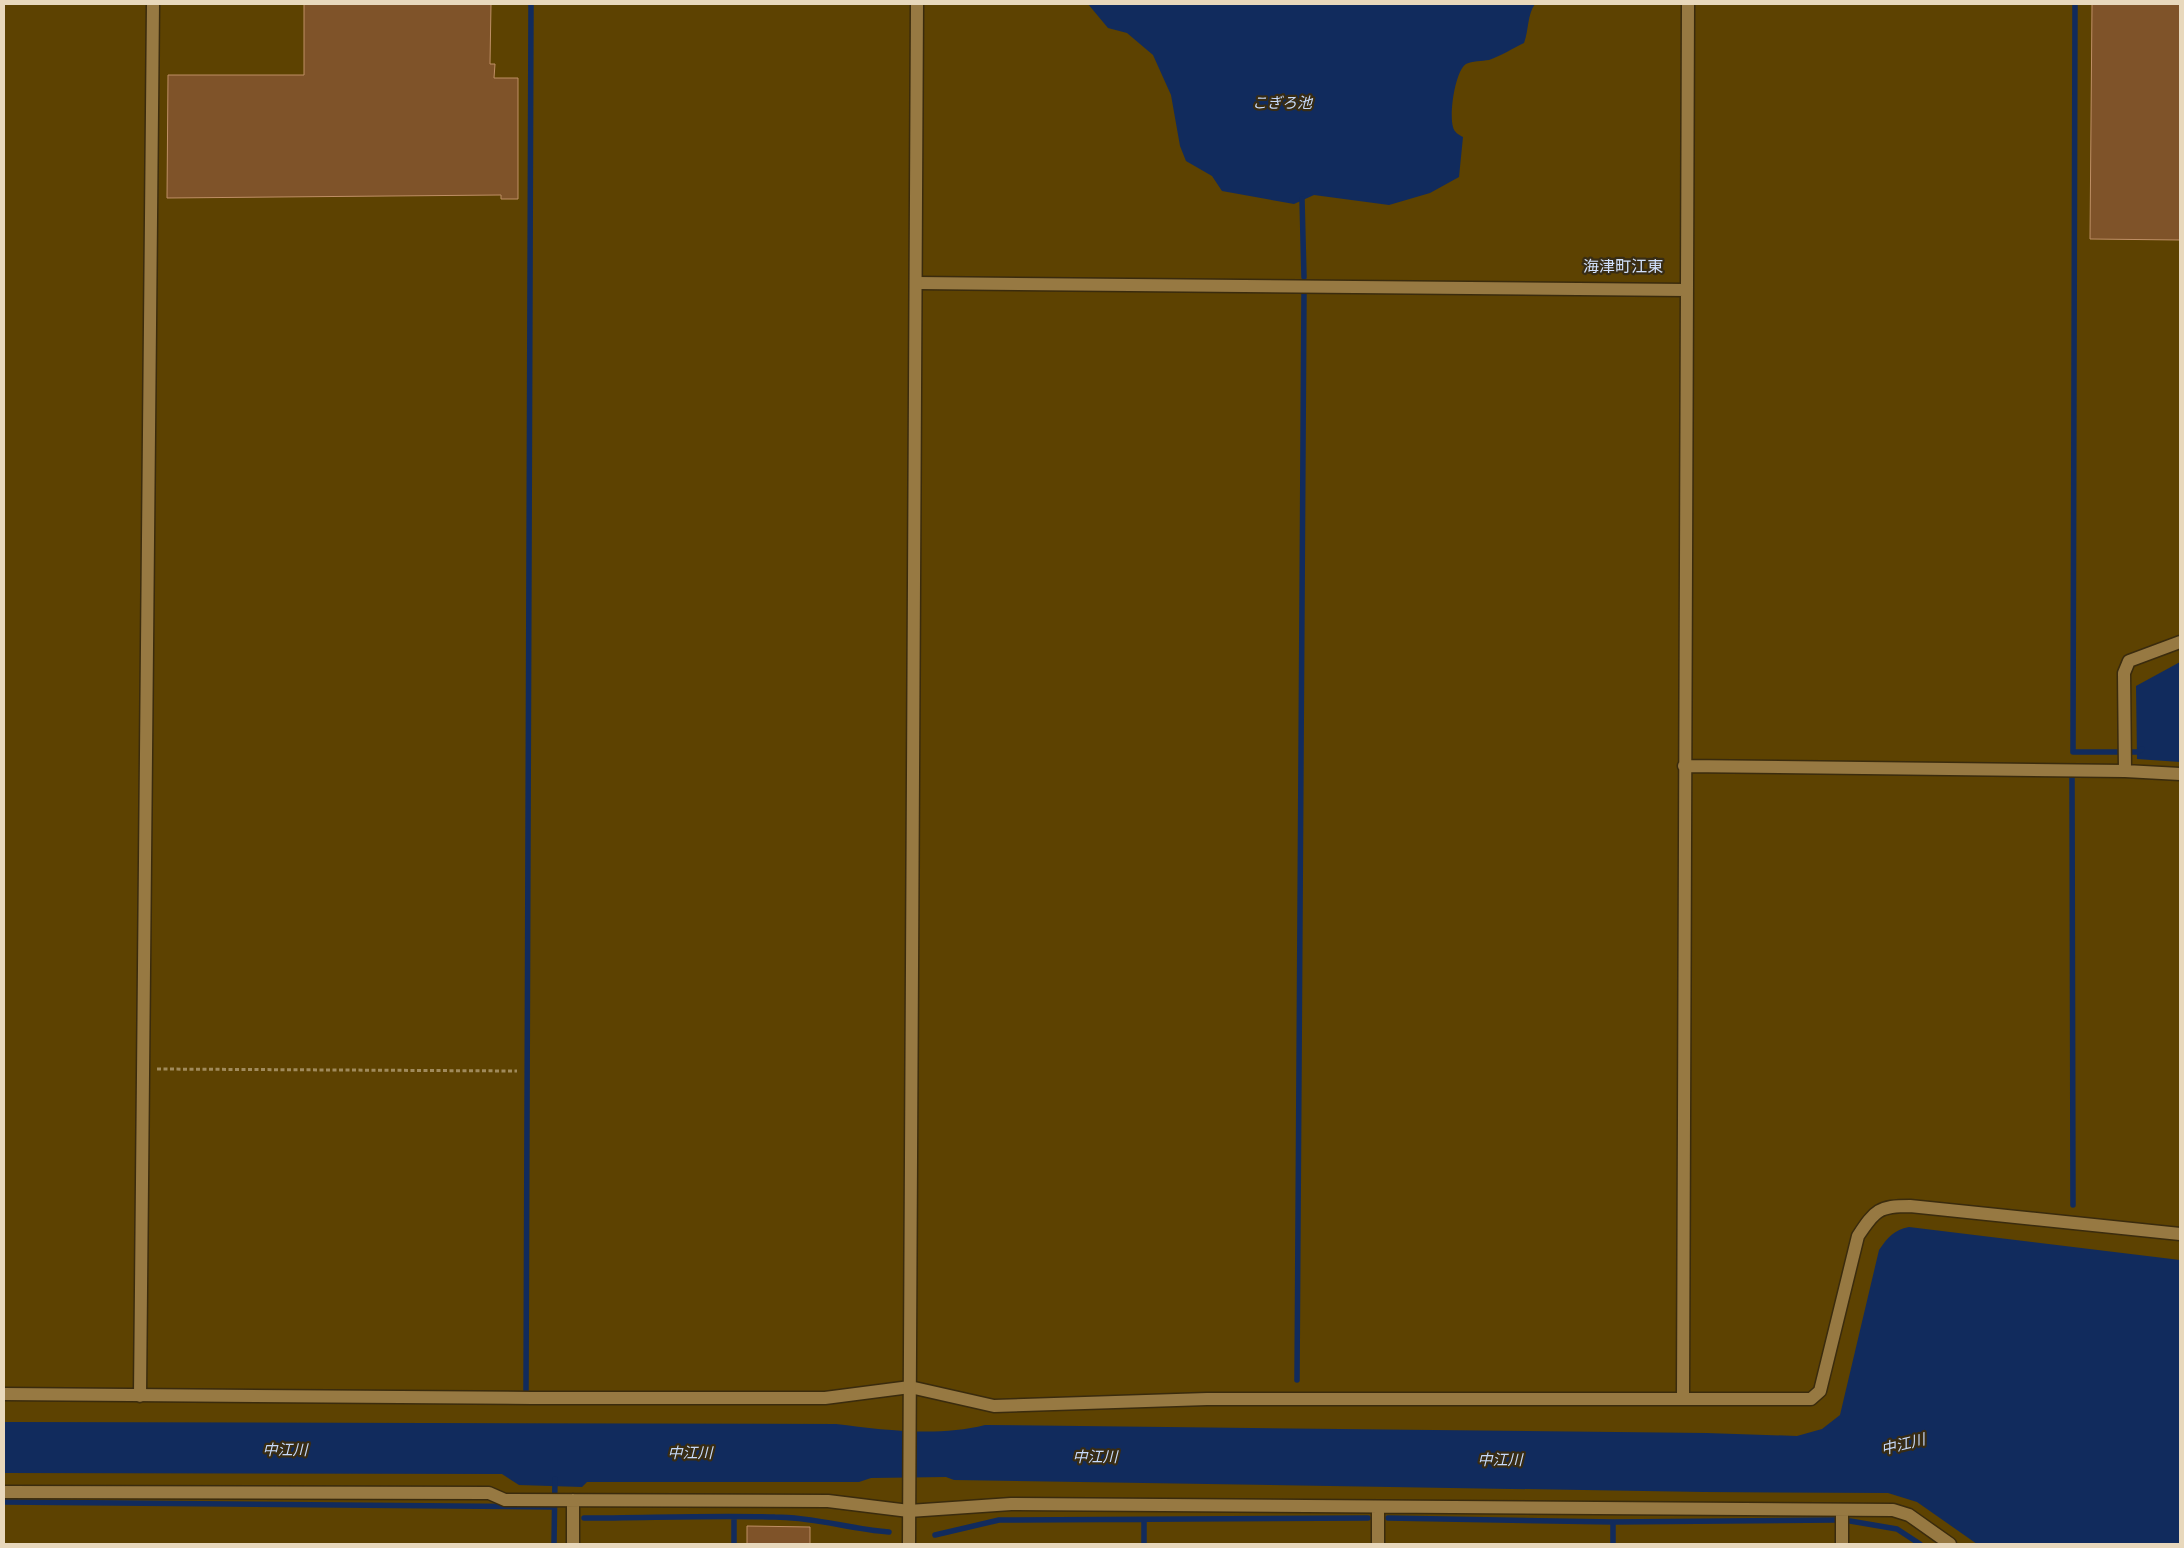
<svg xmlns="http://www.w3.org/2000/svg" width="2184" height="1548" viewBox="0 0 2184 1548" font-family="'Asap Condensed','Noto Sans JP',sans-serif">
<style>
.water{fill:#112b5d}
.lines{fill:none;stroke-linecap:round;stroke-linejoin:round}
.stream{stroke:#112b5d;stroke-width:5.5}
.building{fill:#7f5329;stroke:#bf8f65}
.minor-casing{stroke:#3a2b0d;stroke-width:15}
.tertiary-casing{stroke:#3a2b0d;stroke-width:15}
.path{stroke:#a08a5b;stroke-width:3;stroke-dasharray:4 2.5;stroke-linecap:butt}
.minor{stroke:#977942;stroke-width:12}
.tertiary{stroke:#977942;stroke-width:12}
.labels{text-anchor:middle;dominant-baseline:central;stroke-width:4.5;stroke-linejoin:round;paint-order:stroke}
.water-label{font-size:15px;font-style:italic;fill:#c7dafb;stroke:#382c14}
.quarter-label{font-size:16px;fill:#d1e0fb;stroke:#382c14}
</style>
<rect width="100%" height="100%" fill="#5d4201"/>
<path class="water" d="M 1088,4 L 1535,4 C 1527,15 1529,30 1524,43 C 1513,48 1501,56 1489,60 C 1482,61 1472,61 1466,64 C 1455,71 1449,114 1453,127 C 1454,132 1459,135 1463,137 L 1459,177 L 1430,193 L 1389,205 L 1314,195 L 1294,204 L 1222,191 L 1212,176 L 1186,161 L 1180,146 L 1171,95 L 1153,55 L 1127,33 L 1108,28 Z
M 2180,662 L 2180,762 L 2137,759 L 2136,686 Z
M 1909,1227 L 2180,1260 L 2180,1544 L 1977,1544 L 1917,1502 L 1888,1493 L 1704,1492 L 954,1480 L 946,1477 L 871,1478 L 859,1482 L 587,1482 L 582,1487 L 519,1485 L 502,1474 L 4,1473 L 4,1422 L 836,1424 C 884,1430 938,1437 985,1425 L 1706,1433 L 1797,1436 L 1822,1429 L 1840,1415 L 1879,1250 C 1888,1237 1894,1230 1909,1227 Z"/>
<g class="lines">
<path class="stream" d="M 2075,4 L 2073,752 L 2137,752 L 2142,749
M 1302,199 L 1304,277
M 2072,778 L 2073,1205
M 1297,1380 L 1304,293
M 526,1393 L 531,4
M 4,1502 L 554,1507
M 584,1518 C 647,1518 711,1515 775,1517 C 814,1517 850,1529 889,1532
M 1388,1518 L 1613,1522 L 1835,1520
M 1850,1521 L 1897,1529 L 1920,1544
M 935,1535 L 999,1520 L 1368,1518
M 554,1544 L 555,1479
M 734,1544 L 734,1518
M 1144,1544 L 1144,1520
M 1613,1544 L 1613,1522"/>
</g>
<path class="building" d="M 304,4 L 491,4 L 490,64 L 495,64 L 494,78 L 518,78 L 518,199 L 501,199 L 501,195 L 167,198 L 168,75 L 304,75 Z
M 2092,4 L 2180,4 L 2180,240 L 2090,239 Z
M 747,1526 L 810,1527 L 810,1544 L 747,1544 Z"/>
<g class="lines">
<defs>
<path id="minor" d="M 917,283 L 1686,290
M 1684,766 L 2125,771 L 2180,774
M 2125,771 L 2124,673 L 2129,661 L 2180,642
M 4,1394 L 532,1398 L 825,1398 L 910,1387 L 994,1406 L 1207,1399 L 1811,1399 L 1820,1391 L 1858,1236 C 1875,1210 1879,1206 1910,1206 L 2180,1234
M 140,1396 L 153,4
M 1683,1398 L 1688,4
M 4,1492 L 489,1493 L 505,1500 L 828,1501 L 909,1511 L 1011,1504 L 1893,1510 L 1909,1515 L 1950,1544
M 573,1544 L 573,1500
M 1378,1544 L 1378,1508
M 1842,1544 L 1842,1510"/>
<path id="tertiary" d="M 909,1544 L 917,4"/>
</defs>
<use href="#minor" class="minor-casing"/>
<use href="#tertiary" class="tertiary-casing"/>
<path class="path" d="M 157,1069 L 517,1071"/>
<use href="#minor" class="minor"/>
<use href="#tertiary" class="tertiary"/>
</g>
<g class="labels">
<g class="water-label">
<text x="1282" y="102">こぎろ池</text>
<text transform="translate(1903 1444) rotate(-14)">中江川</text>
<text x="285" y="1449">中江川</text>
<text x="690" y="1452">中江川</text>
<text x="1095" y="1456">中江川</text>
<text x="1500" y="1459">中江川</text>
</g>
<g class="quarter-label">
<text x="1623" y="266">海津町江東</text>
</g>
</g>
<rect width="2184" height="1548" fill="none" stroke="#e8d8bc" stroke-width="10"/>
</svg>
